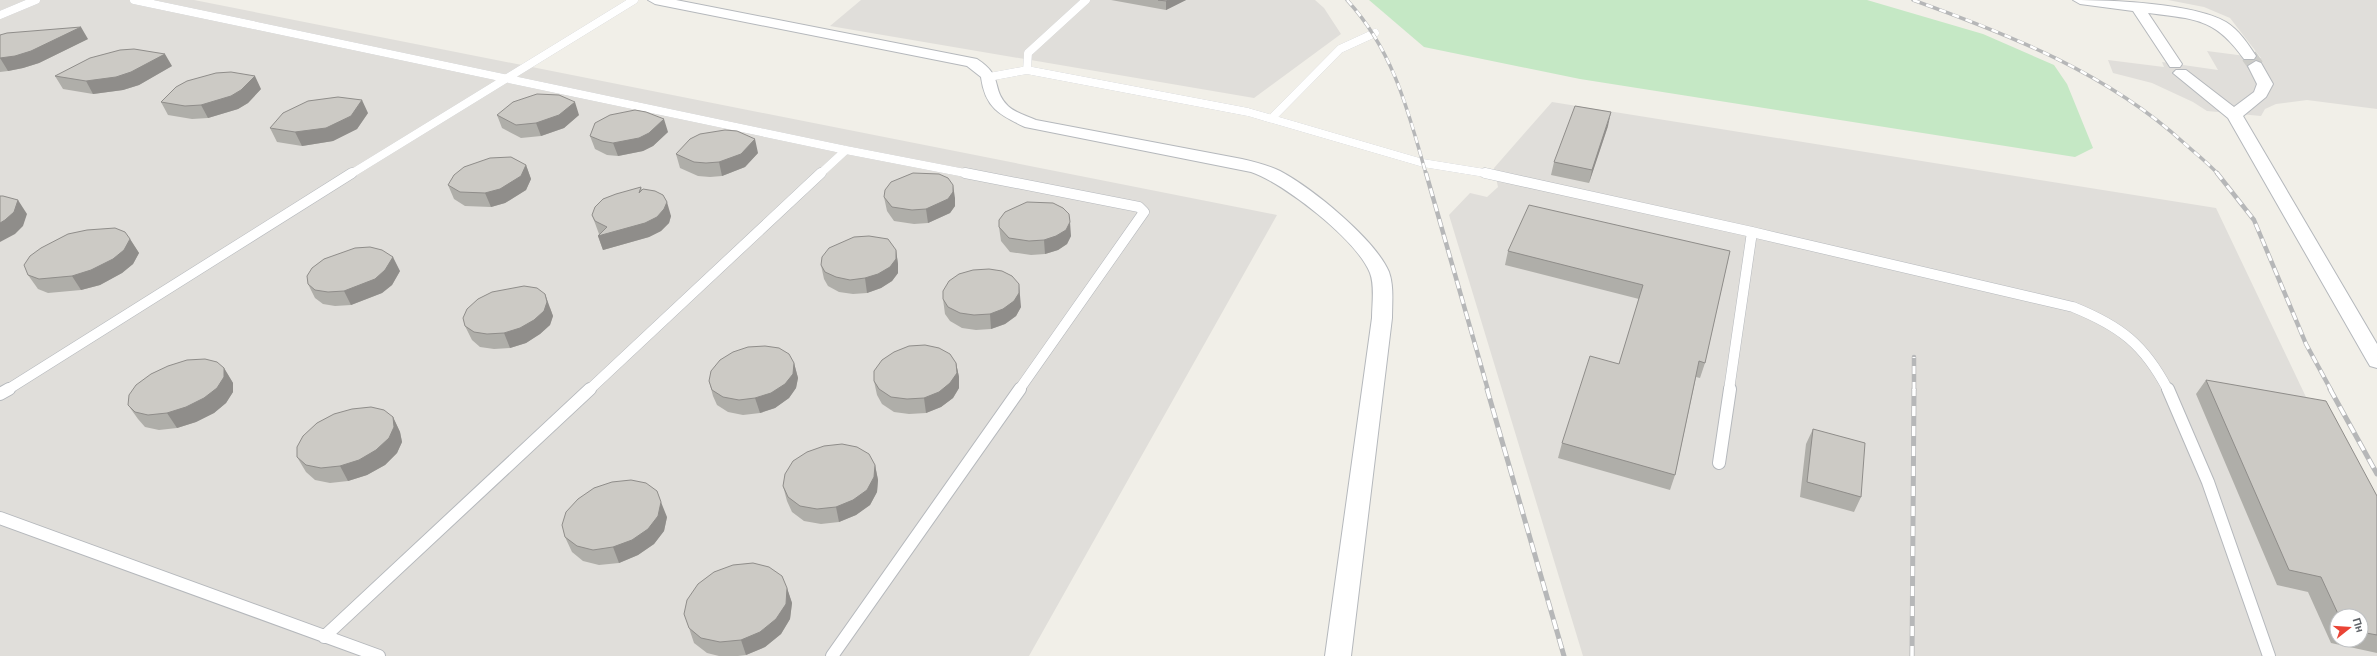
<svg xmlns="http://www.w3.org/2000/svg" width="2377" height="656" viewBox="0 0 2377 656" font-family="Helvetica,sans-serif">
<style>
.industrial{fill:#e0deda;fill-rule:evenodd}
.green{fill:#c5e8c5}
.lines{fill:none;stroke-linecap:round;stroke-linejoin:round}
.street-tunnel{stroke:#ccccc8;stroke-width:16;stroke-dasharray:16 8;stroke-linecap:butt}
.lane-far2-casing{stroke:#b5b8bc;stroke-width:8}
.lane-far1-casing{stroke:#b5b8bc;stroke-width:11}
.lane-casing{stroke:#b5b8bc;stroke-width:14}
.street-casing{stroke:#b5b8bc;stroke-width:2}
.lane-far2{stroke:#fff;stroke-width:8}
.lane-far1{stroke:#fff;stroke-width:10}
.lane{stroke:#fff;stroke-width:12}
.street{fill:#fff;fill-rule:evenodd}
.rail-far2-casing{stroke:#b6b7b8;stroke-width:3.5}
.rail-far1-casing{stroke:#b6b7b8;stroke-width:4.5}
.rail-casing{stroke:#b6b7b8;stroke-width:5}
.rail-far2{stroke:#fff;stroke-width:2.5;stroke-dasharray:7;stroke-linecap:butt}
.rail-far1{stroke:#fff;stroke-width:3;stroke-dasharray:8;stroke-linecap:butt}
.rail{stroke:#fff;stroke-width:3.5;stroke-dasharray:10;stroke-linecap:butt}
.wall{fill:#afaea9;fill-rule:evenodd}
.shaded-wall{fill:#8f8d8a}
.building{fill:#cccac5;stroke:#8f8d8a}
</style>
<rect width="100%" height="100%" fill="#f1efe8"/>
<path class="industrial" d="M 0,0 L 194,0 L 1277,215 L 1029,656 L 0,656 Z
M 861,0 L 1315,0 L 1324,8 L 1341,34 L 1254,98 L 830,26 Z
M 2168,0 L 2377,0 L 2377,109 L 2307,100 L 2276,104 L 2265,109 L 2261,116 L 2207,111 L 2193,102 L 2152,83 L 2113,73 L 2108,60 L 2164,67 L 2162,62 L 2218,70 L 2207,51 L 2261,58 L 2230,18 L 2204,7 Z
M 1552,102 L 2216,208 L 2315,416 L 2377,536 L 2377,656 L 1583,656 L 1449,215 L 1470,193 L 1487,197 L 1498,187 L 1494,168 ZM 2337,616 L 2361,616 L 2361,640 L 2337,640 Z"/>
<path class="green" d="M 1369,0 L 1867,0 L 1983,34 L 2054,65 L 2067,84 L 2093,148 L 2075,157 L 1580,79 L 1424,47 Z"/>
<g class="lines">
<path class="street-tunnel" d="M 2249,56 L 2256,66"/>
<defs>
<path id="lane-far2" d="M 134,0 L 846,150 L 970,174
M 0,15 L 36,0
M 1027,70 L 1028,53 L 1086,0
M 989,77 L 1027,70 L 1248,112 L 1423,163 L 1491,174
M 1272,118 L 1340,49 L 1375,33
M 351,174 L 634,0
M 820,174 L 846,150"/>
<path id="lane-far1" d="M 965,173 L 1139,207 L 1144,212 L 1019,390
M 1485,173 L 1752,232 L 2073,307 C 2120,326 2144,344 2168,390
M 7,390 L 352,173
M 589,390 L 821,173
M 1729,390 L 1752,232"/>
<path id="lane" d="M 2168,389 L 2208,482 L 2269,656
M 0,394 L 9,389
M 1719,463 L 1730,389
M 0,518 L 379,656
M 324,637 L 590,389
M 832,656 L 1020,389"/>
<path id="street" d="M 648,0 L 676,0 L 977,59 C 1005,77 990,88 1008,106 C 1014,112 1027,116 1036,120 L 1242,159 C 1255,162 1268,165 1280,171 C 1312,188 1375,239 1389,272 C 1394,286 1392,303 1392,318 L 1351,656 L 1325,656 L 1372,318 C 1372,304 1375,286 1370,273 C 1357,240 1284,183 1251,172 L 1025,127 C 1000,115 985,108 981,77 L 967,66 L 655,4 Z
M 2073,0 C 2112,0 2193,3 2226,22 C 2239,30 2248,44 2256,56 L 2254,59 L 2244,59 C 2215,18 2195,19 2148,13 L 2182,64 L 2180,67 L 2170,67 L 2133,11 L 2080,4 Z
M 2256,61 L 2261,63 L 2273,84 L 2266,97 L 2243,116 L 2377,344 L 2377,368 L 2370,366 L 2367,361 L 2228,118 L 2173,73 L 2176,70 L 2186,70 L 2234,107 L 2254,92 L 2257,84 L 2248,66 Z"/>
</defs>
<use href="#lane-far2" class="lane-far2-casing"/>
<use href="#lane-far1" class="lane-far1-casing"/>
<use href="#lane" class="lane-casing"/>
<use href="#street" class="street-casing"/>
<use href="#lane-far2" class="lane-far2"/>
<use href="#lane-far1" class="lane-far1"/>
<use href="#lane" class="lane"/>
<use href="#street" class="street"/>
<defs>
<path id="rail-far2" d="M 1347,0 C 1393,50 1408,110 1426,174
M 1913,0 C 2010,35 2107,73 2184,143 C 2195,153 2208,163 2218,174"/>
<path id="rail-far1" d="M 1426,173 L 1488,390
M 2217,173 L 2254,220 L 2306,344 L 2331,390
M 1914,390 L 1914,357"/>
<path id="rail" d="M 1487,389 L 1564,656
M 2330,389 L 2377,474
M 1912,656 L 1914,389"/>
</defs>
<use href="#rail-far2" class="rail-far2-casing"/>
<use href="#rail-far1" class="rail-far1-casing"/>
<use href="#rail" class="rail-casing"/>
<use href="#rail-far2" class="rail-far2"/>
<use href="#rail-far1" class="rail-far1"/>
<use href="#rail" class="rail"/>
</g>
<path class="wall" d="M 1111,0 L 1186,0 L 1166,10 Z
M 0,35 L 88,39 L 39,63 L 23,68 L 8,71 L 0,72 Z
M 172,66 L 139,85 L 123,90 L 93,94 L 63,89 L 55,76 Z
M 261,89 L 248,103 L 238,109 L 208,118 L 192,119 L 168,115 L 161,102 Z
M 368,113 L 357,129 L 333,141 L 302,146 L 277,142 L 270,128 Z
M 497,115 L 579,115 L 564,128 L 541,136 L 521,138 L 502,128 Z
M 1608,126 L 1589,183 L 1551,175 L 1554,162 Z
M 668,132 L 653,146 L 643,151 L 618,156 L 607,155 L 595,149 L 590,136 Z
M 758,153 L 745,167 L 722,176 L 710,177 L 698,176 L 680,168 L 676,154 Z
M 526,165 L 531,179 L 526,190 L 505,203 L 491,207 L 465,206 L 454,199 L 448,185 Z
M 641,187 L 642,190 L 671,216 L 669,223 L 661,231 L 649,237 L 603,250 L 598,236 L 599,234 L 592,215 Z
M 884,197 L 955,198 L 955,206 L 950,213 L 928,223 L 914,224 L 894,221 L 887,211 Z
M 999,227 L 1071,236 L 1067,244 L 1058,250 L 1045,254 L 1031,255 L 1010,252 L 1001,241 Z
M 130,239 L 139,253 L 133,264 L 122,273 L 100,285 L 81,290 L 48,293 L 38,289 L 28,275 Z
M 896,250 L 898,264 L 898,273 L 892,281 L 881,288 L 867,293 L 853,294 L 839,292 L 828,286 L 824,279 L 821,265 Z
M 1508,251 L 1730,251 L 1705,363 L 1700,378 L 1696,377 L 1675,475 L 1670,490 L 1558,458 L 1562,443 L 1619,364 L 1639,299 L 1505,265 Z
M 400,271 L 392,285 L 382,293 L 351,305 L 335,306 L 323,304 L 315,298 L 308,284 Z
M 943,299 L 1021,307 L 1016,316 L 1005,324 L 991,329 L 976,330 L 962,328 L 950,321 L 945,314 Z
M 550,308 L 553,316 L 550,325 L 540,334 L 526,343 L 510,348 L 494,349 L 480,347 L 472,340 L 465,326 Z
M 794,363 L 798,378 L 796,388 L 789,398 L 775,408 L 760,413 L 743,415 L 728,412 L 717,405 L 713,396 L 709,381 Z
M 956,363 L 959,377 L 959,388 L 953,398 L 941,407 L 926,413 L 909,414 L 894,412 L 882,404 L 877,395 L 874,381 Z
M 224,368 L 233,383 L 233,392 L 226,403 L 214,413 L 196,422 L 177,428 L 159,430 L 145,427 L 138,419 L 128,405 Z
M 2206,380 L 2377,496 L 2377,653 L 2331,643 L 2308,592 L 2277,585 L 2196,394 ZM 2337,616 L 2361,616 L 2361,640 L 2337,640 Z
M 393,417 L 400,432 L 402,442 L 397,453 L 385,465 L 367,475 L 348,481 L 330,483 L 315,480 L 306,472 L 297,457 Z
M 1813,429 L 1861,497 L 1854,512 L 1800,497 L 1806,444 Z
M 875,465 L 878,480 L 877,492 L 870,505 L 856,515 L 839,522 L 821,524 L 804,521 L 792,512 L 787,501 L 783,486 Z
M 667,517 L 664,531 L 654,544 L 638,555 L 619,563 L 599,565 L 583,561 L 572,552 L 565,537 Z
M 787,588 L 792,603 L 790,619 L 781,634 L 765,647 L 746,655 L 738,656 L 719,656 L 707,653 L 694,643 L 689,628 Z"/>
<path class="shaded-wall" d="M 1169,0 L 1186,0 L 1166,10 L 1166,1 Z
M 81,27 L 88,39 L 39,63 L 23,68 L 8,71 L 0,58 Z
M 165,54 L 172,66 L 139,85 L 123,90 L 93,94 L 86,81 Z
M 255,76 L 261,89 L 248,103 L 238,109 L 208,118 L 201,105 Z
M 362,100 L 368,113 L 357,129 L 333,141 L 302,146 L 295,132 Z
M 575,102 L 579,115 L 564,128 L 541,136 L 536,123 Z
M 1611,112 L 1608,126 L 1589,183 L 1592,170 Z
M 664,119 L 668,132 L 653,146 L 643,151 L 618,156 L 613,143 Z
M 755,139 L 758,153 L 745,167 L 722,176 L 719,162 Z
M 526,165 L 531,179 L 526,190 L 505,203 L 491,207 L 485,193 Z
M 953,185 L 955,198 L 955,206 L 950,213 L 928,223 L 926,209 Z
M 18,200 L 27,214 L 23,226 L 15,234 L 0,242 L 0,223 Z
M 667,202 L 671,216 L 669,223 L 661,231 L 649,237 L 603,250 L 598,236 Z
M 1070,222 L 1071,236 L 1067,244 L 1058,250 L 1045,254 L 1044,240 Z
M 130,239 L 139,253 L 133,264 L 122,273 L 100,285 L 81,290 L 72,276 Z
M 896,250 L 898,264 L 898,273 L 892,281 L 881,288 L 867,293 L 865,278 Z
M 393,257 L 400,271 L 392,285 L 382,293 L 351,305 L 344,291 Z
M 1019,284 L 1021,307 L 1016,316 L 1005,324 L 991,329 L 990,314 Z
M 545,294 L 553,316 L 550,325 L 540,334 L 526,343 L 510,348 L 504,333 Z
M 794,363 L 798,378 L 796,388 L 789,398 L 775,408 L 760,413 L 755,398 Z
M 956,363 L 959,377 L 959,388 L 953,398 L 941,407 L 926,413 L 924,398 Z
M 224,368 L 233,383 L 233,392 L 226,403 L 214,413 L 196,422 L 177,428 L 167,413 Z
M 393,417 L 400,432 L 402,442 L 397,453 L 385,465 L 367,475 L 348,481 L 340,466 Z
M 875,465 L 878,480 L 877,492 L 870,505 L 856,515 L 839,522 L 836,507 Z
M 661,502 L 667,517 L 664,531 L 654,544 L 638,555 L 619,563 L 613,547 Z
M 787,588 L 792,603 L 790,619 L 781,634 L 765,647 L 746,655 L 741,640 Z"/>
<path class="building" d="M 1158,0 L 1169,0 L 1166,1 Z
M 81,27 L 31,51 L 15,56 L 0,58 L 0,35 L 7,33 Z
M 134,49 L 165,54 L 131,72 L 116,77 L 86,81 L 55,76 L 90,58 L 120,50 Z
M 231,72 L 255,76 L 241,90 L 231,96 L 201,105 L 185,106 L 161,102 L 176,87 L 187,81 L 216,73 Z
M 537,94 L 559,95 L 575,102 L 559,115 L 536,123 L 516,125 L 497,115 L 513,102 Z
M 338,97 L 362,100 L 351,116 L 326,128 L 295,132 L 270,128 L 283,113 L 308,101 Z
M 1575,106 L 1611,112 L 1592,170 L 1554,162 Z
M 635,110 L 646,112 L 664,119 L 649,133 L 639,138 L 613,143 L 602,141 L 590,136 L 595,123 L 610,115 Z
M 725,130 L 737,131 L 755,139 L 741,154 L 719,162 L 706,163 L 694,162 L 676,154 L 690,139 L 700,134 Z
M 511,157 L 526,165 L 521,176 L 500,189 L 485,193 L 460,192 L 448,185 L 454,175 L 464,167 L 490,158 Z
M 913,173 L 939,174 L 948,178 L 953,185 L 953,192 L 948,199 L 926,209 L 912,210 L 892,207 L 884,197 L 885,190 L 891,182 Z
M 641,187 L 639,193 L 643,189 L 655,191 L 663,195 L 667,202 L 664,209 L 657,217 L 645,223 L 598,236 L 607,227 L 595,221 L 592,215 L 595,207 L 603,199 L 616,194 Z
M 0,196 L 3,196 L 18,200 L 14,212 L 5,220 L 0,223 Z
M 1027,202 L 1053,203 L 1063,208 L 1069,214 L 1070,222 L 1066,230 L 1056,236 L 1044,240 L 1029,241 L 1009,238 L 999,227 L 999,220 L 1005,212 Z
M 1529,205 L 1730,251 L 1705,363 L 1699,361 L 1675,475 L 1562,443 L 1590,356 L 1619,364 L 1643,285 L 1508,251 Z
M 115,228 L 125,232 L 130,239 L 124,250 L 113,259 L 91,270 L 72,276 L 39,279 L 28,275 L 24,265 L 30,256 L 41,248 L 68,234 L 87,230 Z
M 869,236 L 888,239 L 896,250 L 896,259 L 890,267 L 878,274 L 865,278 L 850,280 L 836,277 L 825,272 L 821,265 L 822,257 L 829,248 L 854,237 Z
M 370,247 L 382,250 L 393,257 L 385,270 L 375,279 L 344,291 L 328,292 L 315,290 L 308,284 L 307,276 L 312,268 L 324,259 L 355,248 Z
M 989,269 L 1002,271 L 1012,276 L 1019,284 L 1019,293 L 1014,301 L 1003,309 L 990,314 L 974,315 L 960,313 L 948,307 L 943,299 L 943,291 L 949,281 L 959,274 L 973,270 Z
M 524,286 L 537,288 L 545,294 L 547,302 L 544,311 L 534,320 L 520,328 L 504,333 L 487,334 L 474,332 L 465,326 L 463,318 L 467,309 L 478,299 L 492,292 Z
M 925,345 L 939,348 L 950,354 L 956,363 L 957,373 L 950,383 L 939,392 L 924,398 L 907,399 L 891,397 L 879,389 L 874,381 L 874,371 L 882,360 L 894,352 L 909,346 Z
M 765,346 L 779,348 L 789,354 L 794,363 L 793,374 L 785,384 L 771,393 L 755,398 L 739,400 L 723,397 L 712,390 L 709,381 L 711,371 L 720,360 L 733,352 L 748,347 Z
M 205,359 L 217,362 L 224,368 L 224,377 L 217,388 L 204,398 L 186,407 L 167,413 L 148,415 L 135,412 L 128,405 L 129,395 L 136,385 L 151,374 L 168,366 L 187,360 Z
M 2206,380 L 2326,401 L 2377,496 L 2377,635 L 2361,632 L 2361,616 L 2339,616 L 2321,577 L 2289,570 Z
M 371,407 L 384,410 L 393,417 L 394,427 L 389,438 L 376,450 L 359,460 L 340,466 L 321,468 L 306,465 L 297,457 L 297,447 L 303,436 L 317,423 L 334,414 L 352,409 Z
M 1813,429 L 1865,443 L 1861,497 L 1807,482 Z
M 842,444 L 857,447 L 869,454 L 875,465 L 874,477 L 867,490 L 853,500 L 836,507 L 817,509 L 800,506 L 788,497 L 783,486 L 785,474 L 793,461 L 807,452 L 824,446 Z
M 631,480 L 646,483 L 657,491 L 661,502 L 658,516 L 648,529 L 632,540 L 613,547 L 593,550 L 577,546 L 565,537 L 562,525 L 566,512 L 578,499 L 594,488 L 612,482 Z
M 753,563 L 769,567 L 782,576 L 787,588 L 786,604 L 776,619 L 760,632 L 741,640 L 720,642 L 701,638 L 689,628 L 684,614 L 687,600 L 698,584 L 714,572 L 733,565 Z"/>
<g transform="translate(2349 628) rotate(73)"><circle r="19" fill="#ffffff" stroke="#bfc1c3"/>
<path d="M0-3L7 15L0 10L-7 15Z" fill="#ea4335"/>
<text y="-6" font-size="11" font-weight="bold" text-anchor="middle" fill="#5f6368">Пн</text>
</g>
</svg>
